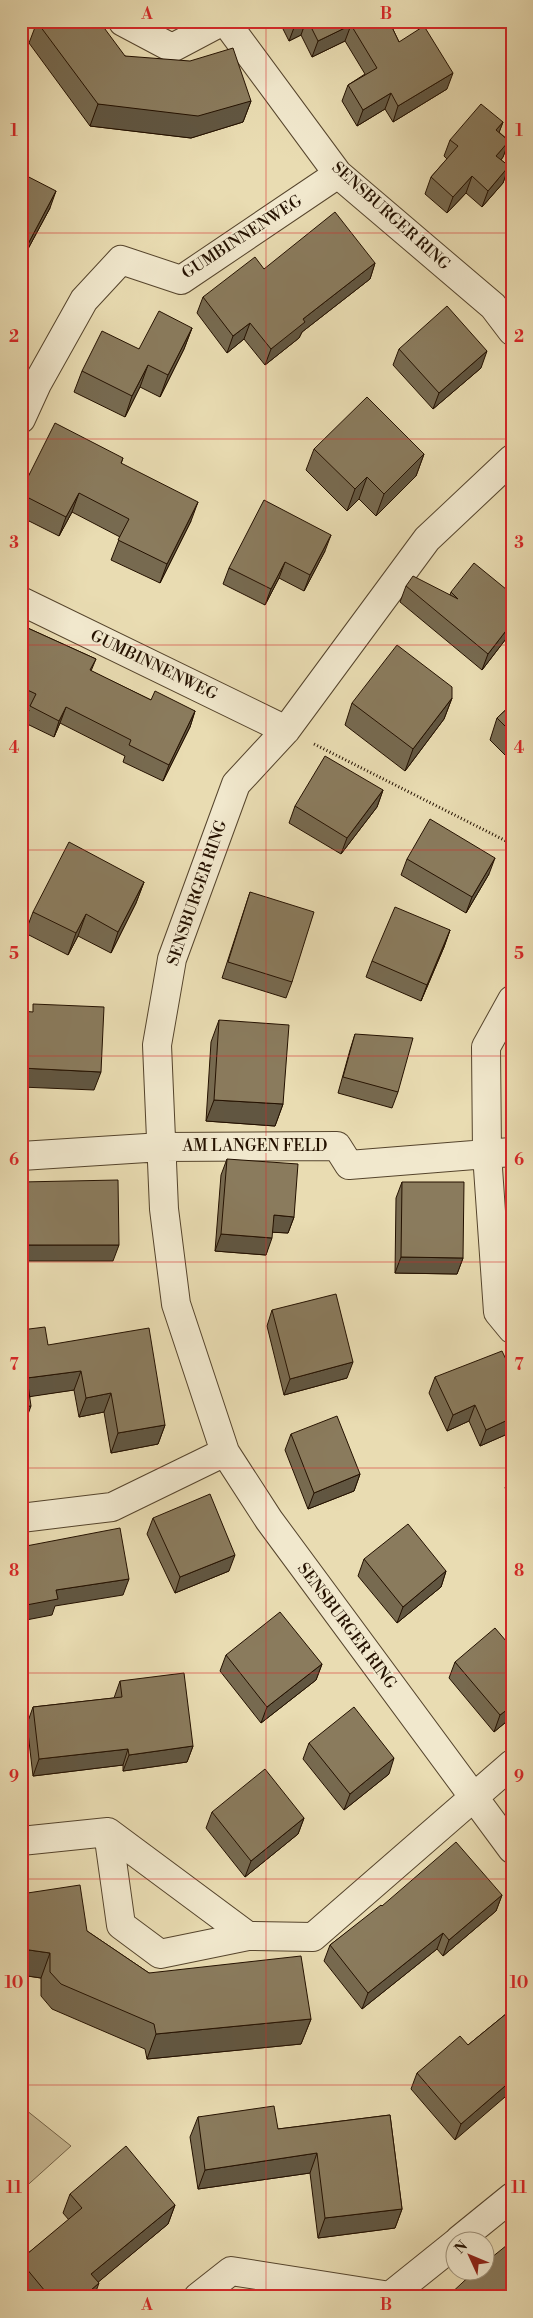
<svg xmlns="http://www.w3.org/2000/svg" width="533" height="2318" viewBox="0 0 533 2318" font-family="'Libre Bodoni',serif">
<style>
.green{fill:#c8b994;stroke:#76654a}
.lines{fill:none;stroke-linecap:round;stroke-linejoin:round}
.minor-casing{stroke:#55442c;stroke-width:30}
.path{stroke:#241100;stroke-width:3;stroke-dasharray:1 2.5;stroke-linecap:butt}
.minor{stroke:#f1e8cd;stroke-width:28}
.wall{fill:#776a50;stroke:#241100}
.shaded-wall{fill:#615641;stroke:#241100}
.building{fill:#8a7b5d;stroke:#241100}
.grid{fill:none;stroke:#d62828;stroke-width:1;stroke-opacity:0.55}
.labels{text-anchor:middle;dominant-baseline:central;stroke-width:4;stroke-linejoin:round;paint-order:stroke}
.street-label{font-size:16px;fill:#241100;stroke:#f1e8cd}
.neatline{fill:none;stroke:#d62828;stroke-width:2}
.grid-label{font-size:16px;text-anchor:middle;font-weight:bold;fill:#d62828}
</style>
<rect width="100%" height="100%" fill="#e9dcb2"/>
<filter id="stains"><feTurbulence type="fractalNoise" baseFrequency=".004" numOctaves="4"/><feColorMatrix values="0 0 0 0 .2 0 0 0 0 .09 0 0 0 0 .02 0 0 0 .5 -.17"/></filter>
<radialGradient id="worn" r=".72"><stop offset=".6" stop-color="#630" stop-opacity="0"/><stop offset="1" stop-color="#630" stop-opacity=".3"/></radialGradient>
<path class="green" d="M 21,2106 L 71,2146 L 21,2191 Z"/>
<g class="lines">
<defs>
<path id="minor" d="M 225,21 L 338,174 L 493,306 L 512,331
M 123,22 L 172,48 L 223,21
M 21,419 L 37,384 L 84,300 L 121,260 L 181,280 L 338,174
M 512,459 L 427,539 L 286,730 L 236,784 L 172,959 L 157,1045 L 164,1209 L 176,1304 L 225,1452 L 269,1520 L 512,1849
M 21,601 L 286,730
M 512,1000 L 486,1047 L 487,1154 L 498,1312 L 512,1329
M 21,1156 L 162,1147 L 337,1146 L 349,1165 L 512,1152
M 21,1518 L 112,1507 L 225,1452
M 108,1832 L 121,1925 L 160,1954 L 248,1936
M 21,1841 L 108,1832 L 248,1936 L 313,1937 L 512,1764
M 459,2240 L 512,2197
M 198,2297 L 231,2271 L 390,2296 L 456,2243"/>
</defs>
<use href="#minor" class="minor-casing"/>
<path class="path" d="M 314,744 L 512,844"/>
<use href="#minor" class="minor"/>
</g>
<path class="wall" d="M 279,21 L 389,21 L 399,42 L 447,89 L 393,122 L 385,109 L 357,126 L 342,101 L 348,85 L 365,74 L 345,41 L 312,57 L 301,35 L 289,41 Z
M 37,22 L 125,56 L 251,101 L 243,122 L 191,138 L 90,126 L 29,43 Z
M 503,122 L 499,132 L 509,141 L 503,157 L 501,160 L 509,166 L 503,183 L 482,207 L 466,193 L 447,213 L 425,194 L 431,177 L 447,159 L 444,156 L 450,140 Z
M 21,173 L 50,208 L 22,260 L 21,259 Z
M 375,263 L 370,279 L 302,332 L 299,338 L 265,365 L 244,339 L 227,353 L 197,313 L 203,297 L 264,269 Z
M 192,328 L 184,349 L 160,397 L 140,387 L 125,417 L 74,392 L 82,371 L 139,349 Z
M 399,349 L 481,368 L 433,409 L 393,365 Z
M 314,449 L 424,454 L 416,476 L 376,516 L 359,499 L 347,511 L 306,470 Z
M 123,458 L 121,464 L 191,521 L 160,583 L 111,560 L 120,537 L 72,512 L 59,536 L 21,517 L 21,491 Z
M 325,551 L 304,591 L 279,578 L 265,605 L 223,584 L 229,568 Z
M 406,586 L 450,595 L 451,592 L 512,594 L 512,631 L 482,670 L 400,602 Z
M 21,625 L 96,659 L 91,671 L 151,700 L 195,711 L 190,727 L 163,781 L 123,762 L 125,756 L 60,723 L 54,737 L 25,723 L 29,710 L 21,706 Z
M 452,698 L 444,719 L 405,771 L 345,725 L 352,703 Z
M 512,704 L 512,762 L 490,740 L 497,718 Z
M 383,790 L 377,807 L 341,854 L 289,823 L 295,806 Z
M 407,859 L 489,874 L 466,913 L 401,875 Z
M 144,882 L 136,903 L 111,953 L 78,936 L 68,955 L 25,933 L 33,912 Z
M 250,892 L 292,982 L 286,998 L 222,978 Z
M 450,930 L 444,947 L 421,1001 L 366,977 L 372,961 Z
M 219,1020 L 283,1104 L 275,1126 L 206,1121 L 211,1042 Z
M 355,1034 L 398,1092 L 392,1108 L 338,1093 L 350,1050 Z
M 227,1159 L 294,1217 L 288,1233 L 272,1232 L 266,1255 L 215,1251 L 221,1175 Z
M 402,1182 L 463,1258 L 457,1274 L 395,1273 L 396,1198 Z
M 272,1310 L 347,1378 L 284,1395 L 267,1326 Z
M 21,1330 L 48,1345 L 165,1425 L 158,1444 L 111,1453 L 104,1412 L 79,1417 L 74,1390 L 30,1396 L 24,1425 L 21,1425 Z
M 512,1372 L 512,1432 L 480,1446 L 469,1421 L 447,1431 L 429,1393 L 435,1377 Z
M 291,1434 L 360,1474 L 354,1491 L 308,1509 L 285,1450 Z
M 512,1469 L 512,1497 L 505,1488 Z
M 153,1518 L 229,1571 L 175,1593 L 147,1534 Z
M 364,1559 L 446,1571 L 441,1587 L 397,1623 L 358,1576 Z
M 226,1655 L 322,1664 L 316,1680 L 261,1723 L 220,1671 Z
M 455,1662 L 512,1717 L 494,1732 L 449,1678 Z
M 120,1681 L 193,1746 L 187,1762 L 123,1771 L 123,1765 L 33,1776 L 27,1724 L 33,1707 L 114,1698 Z
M 309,1743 L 389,1774 L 344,1810 L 303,1759 Z
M 212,1812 L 304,1818 L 298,1834 L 245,1877 L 206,1828 Z
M 21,1894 L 87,1931 L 149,1973 L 311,2019 L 301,2044 L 147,2059 L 145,2049 L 52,2009 L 41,1996 L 41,1978 L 21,1975 Z
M 502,1895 L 496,1911 L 443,1956 L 437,1949 L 362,2009 L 324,1961 L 330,1945 L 382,1906 Z
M 512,2009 L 455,2140 L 411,2089 L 417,2073 L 468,2045 Z
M 390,2115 L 402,2209 L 395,2228 L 318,2238 L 310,2173 L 198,2189 L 190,2137 L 198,2117 L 278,2129 Z
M 70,2194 L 175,2205 L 168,2224 L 98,2282 L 94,2297 L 27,2297 L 21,2290 L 21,2259 L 69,2220 L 63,2213 Z"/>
<path class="shaded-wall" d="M 302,21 L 306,21 L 301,35 L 289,41 L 295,25 Z
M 351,25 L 345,41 L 312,57 L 318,41 Z
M 453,73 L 447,89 L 393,122 L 398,106 Z
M 391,93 L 385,109 L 357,126 L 363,110 Z
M 251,101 L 243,122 L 191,138 L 90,126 L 98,104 Z
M 503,122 L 497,138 L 496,130 Z
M 509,141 L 503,157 L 491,172 L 496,156 Z
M 509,166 L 503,183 L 482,207 L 488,191 Z
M 472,176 L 466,193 L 447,213 L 453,197 Z
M 56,191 L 50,208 L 22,260 L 28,244 Z
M 375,263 L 370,279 L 302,332 L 299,338 L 265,365 L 271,349 L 303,319 Z
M 250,323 L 244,339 L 227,353 L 233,336 Z
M 192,328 L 184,349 L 160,397 L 168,375 Z
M 487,351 L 481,368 L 433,409 L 439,393 Z
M 148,365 L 140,387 L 125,417 L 132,396 Z
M 424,454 L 416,476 L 376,516 L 384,494 Z
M 367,477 L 359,499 L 347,511 L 355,489 Z
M 79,493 L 72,512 L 59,536 L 66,517 Z
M 198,502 L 191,521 L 160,583 L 167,564 Z
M 331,535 L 325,551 L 304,591 L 310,575 Z
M 285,562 L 279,578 L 265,605 L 271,589 Z
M 512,623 L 512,631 L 482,670 L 488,654 Z
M 452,698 L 444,719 L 405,771 L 413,749 Z
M 66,707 L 60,723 L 54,737 L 59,721 Z
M 195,711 L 190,727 L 163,781 L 169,765 Z
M 383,790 L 377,807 L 341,854 L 347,838 Z
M 495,858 L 489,874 L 466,913 L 472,897 Z
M 144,882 L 136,903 L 111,953 L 118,932 Z
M 86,914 L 78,936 L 68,955 L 76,933 Z
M 450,930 L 444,947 L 421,1001 L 427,985 Z
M 21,1068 L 101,1072 L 94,1090 L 21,1087 Z
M 214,1100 L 283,1104 L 275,1126 L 206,1121 Z
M 274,1215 L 294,1217 L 288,1233 L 268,1232 Z
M 221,1234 L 272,1238 L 266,1255 L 215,1251 Z
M 21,1245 L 119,1245 L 113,1261 L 21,1261 Z
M 401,1257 L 463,1258 L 457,1274 L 395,1273 Z
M 353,1362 L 347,1378 L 284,1395 L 290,1379 Z
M 81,1371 L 74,1390 L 21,1398 L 27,1378 Z
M 111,1393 L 104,1412 L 79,1417 L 86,1398 Z
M 475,1405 L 469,1421 L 447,1431 L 453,1415 Z
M 31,1406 L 24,1425 L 21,1425 L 21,1407 Z
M 512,1418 L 512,1432 L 480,1446 L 486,1430 Z
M 165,1425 L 158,1444 L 111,1453 L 118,1433 Z
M 360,1474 L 354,1491 L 308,1509 L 314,1493 Z
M 235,1555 L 229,1571 L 175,1593 L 180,1577 Z
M 446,1571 L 441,1587 L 397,1623 L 403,1607 Z
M 129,1579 L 123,1595 L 55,1606 L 52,1615 L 21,1621 L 21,1606 L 56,1590 Z
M 322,1664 L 316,1680 L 261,1723 L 267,1707 Z
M 512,1706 L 512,1717 L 494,1732 L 500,1715 Z
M 193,1746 L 187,1762 L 123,1771 L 129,1755 Z
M 128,1749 L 123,1765 L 33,1776 L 39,1759 Z
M 394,1758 L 389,1774 L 344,1810 L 350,1794 Z
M 304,1818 L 298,1834 L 245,1877 L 251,1861 Z
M 502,1895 L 496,1911 L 443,1956 L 449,1940 Z
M 443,1933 L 437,1949 L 362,2009 L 368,1993 Z
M 22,1949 L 50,1953 L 41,1978 L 21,1975 L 21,1951 Z
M 311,2019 L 301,2044 L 147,2059 L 156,2034 Z
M 512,2080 L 512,2091 L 455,2140 L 461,2124 Z
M 317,2153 L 310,2173 L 198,2189 L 205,2170 Z
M 175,2205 L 168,2224 L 84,2294 L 91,2274 Z
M 402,2209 L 395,2228 L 318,2238 L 325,2218 Z
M 99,2283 L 94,2297 L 83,2297 Z"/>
<path class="building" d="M 99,21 L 125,56 L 190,61 L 233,48 L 251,101 L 198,116 L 98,104 L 37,22 Z
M 293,21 L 302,21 L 295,25 Z
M 308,21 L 389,21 L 399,42 L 424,26 L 453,73 L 398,106 L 391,93 L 363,110 L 348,85 L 377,68 L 351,25 L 318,41 Z
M 481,104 L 503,122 L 496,130 L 509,141 L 496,156 L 509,166 L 488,191 L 472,176 L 453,197 L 431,177 L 458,146 L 450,140 Z
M 21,173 L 56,191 L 28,244 L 21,240 Z
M 335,212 L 375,263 L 303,319 L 305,322 L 271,349 L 250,323 L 233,336 L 203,297 L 255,257 L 264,269 Z
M 447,306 L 487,351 L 439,393 L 399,349 Z
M 159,311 L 192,328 L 168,375 L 148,365 L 132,396 L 82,371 L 102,331 L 139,349 Z
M 367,397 L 424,454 L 384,494 L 367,477 L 355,489 L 314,449 Z
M 55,423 L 123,458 L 121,463 L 198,502 L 167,564 L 118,540 L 129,519 L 79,493 L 66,517 L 21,494 L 21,491 Z
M 264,500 L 331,535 L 310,575 L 285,562 L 271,589 L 229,568 Z
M 474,563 L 512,594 L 512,623 L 488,654 L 406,586 L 413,576 L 458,599 L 451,592 Z
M 21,625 L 96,659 L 90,670 L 151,700 L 155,691 L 195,711 L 169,765 L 129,745 L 131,740 L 66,707 L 59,721 L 30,706 L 36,694 L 21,687 Z
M 397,645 L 452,687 L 452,698 L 413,749 L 352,703 Z
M 512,704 L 512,733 L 497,718 Z
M 325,756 L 383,790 L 347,838 L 295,806 Z
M 430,819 L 495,858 L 472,897 L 407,859 Z
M 69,842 L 144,882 L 118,932 L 86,914 L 76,933 L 33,912 Z
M 250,892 L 314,912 L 292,982 L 228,962 Z
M 395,907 L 450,930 L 427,985 L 372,961 Z
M 33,1004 L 104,1007 L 101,1072 L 21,1068 L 21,1011 L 33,1012 Z
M 219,1020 L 289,1025 L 283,1104 L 214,1100 Z
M 355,1034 L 413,1038 L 398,1092 L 343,1077 Z
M 227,1159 L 298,1164 L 294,1217 L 274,1215 L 272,1238 L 221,1234 Z
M 118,1180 L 119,1245 L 21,1245 L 21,1182 Z
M 402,1182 L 464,1182 L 463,1258 L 401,1257 Z
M 336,1294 L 353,1362 L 290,1379 L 272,1310 Z
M 45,1327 L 48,1345 L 149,1328 L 165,1425 L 118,1433 L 111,1393 L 86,1398 L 81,1371 L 27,1378 L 31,1406 L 21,1407 L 21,1330 Z
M 502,1351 L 512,1372 L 512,1418 L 486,1430 L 475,1405 L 453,1415 L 435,1377 Z
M 337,1416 L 360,1474 L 314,1493 L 291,1434 Z
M 210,1494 L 235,1555 L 180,1577 L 153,1518 Z
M 408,1524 L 446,1571 L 403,1607 L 364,1559 Z
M 120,1528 L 129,1579 L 56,1590 L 58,1599 L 21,1606 L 21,1547 Z
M 280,1612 L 322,1664 L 267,1707 L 226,1655 Z
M 495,1628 L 512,1648 L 512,1706 L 500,1715 L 455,1662 Z
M 184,1673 L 193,1746 L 129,1755 L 128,1749 L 39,1759 L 33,1707 L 122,1697 L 120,1681 Z
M 354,1707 L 394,1758 L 350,1794 L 309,1743 Z
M 265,1769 L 304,1818 L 251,1861 L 212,1812 Z
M 456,1842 L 502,1895 L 449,1940 L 443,1933 L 368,1993 L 330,1945 L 381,1905 L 382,1906 Z
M 80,1885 L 87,1931 L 149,1973 L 301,1956 L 311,2019 L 156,2034 L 154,2024 L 61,1984 L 50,1972 L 50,1953 L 22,1949 L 21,1945 L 21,1894 Z
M 512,2009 L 512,2080 L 461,2124 L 417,2073 L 460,2036 L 468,2045 Z
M 274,2106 L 278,2129 L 390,2115 L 402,2209 L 325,2218 L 317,2153 L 205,2170 L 198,2117 Z
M 126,2146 L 175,2205 L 91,2274 L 99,2283 L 83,2297 L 50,2297 L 21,2262 L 21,2259 L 82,2208 L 70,2194 Z
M 512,2241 L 512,2297 L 447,2297 L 476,2270 L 486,2270 L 486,2262 Z"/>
<path class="grid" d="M 266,21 L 266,2297M 21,233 L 512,233M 21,439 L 512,439M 21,645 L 512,645M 21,850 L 512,850M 21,1056 L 512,1056M 21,1262 L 512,1262M 21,1468 L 512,1468M 21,1673 L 512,1673M 21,1879 L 512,1879M 21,2085 L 512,2085"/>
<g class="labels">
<g class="street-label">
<text transform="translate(391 216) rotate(42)">SENSBURGER RING</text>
<text transform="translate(242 237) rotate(-33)">GUMBINNENWEG</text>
<text transform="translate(154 665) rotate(26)">GUMBINNENWEG</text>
<text transform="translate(197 893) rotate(-71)">SENSBURGER RING</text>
<text x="255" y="1146">AM LANGEN FELD</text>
<text transform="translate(347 1626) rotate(53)">SENSBURGER RING</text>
</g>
</g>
<rect width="533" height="2318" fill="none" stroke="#e9dcb2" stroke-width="55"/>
<g transform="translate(470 2256) rotate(314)"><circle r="24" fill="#f1e8cd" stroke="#9f927b"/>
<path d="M0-4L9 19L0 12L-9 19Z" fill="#8f2418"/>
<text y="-8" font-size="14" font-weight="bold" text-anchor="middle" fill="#241100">N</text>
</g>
<rect x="28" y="28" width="478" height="2262" class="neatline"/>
<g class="grid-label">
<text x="147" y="19">A</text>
<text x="386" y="19">B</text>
<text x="14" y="136">1</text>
<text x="519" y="136">1</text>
<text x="14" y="342">2</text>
<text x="519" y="342">2</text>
<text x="14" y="548">3</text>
<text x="519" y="548">3</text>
<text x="14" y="753">4</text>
<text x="519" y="753">4</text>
<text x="14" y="959">5</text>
<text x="519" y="959">5</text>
<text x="14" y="1165">6</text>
<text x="519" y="1165">6</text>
<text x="14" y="1370">7</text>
<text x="519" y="1370">7</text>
<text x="14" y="1576">8</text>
<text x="519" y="1576">8</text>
<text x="14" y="1782">9</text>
<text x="519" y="1782">9</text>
<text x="14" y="1988">10</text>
<text x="519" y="1988">10</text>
<text x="14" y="2193">11</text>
<text x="519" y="2193">11</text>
<text x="147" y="2310">A</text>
<text x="386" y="2310">B</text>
</g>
<rect width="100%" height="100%" filter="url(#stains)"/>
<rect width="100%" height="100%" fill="url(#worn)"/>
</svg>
